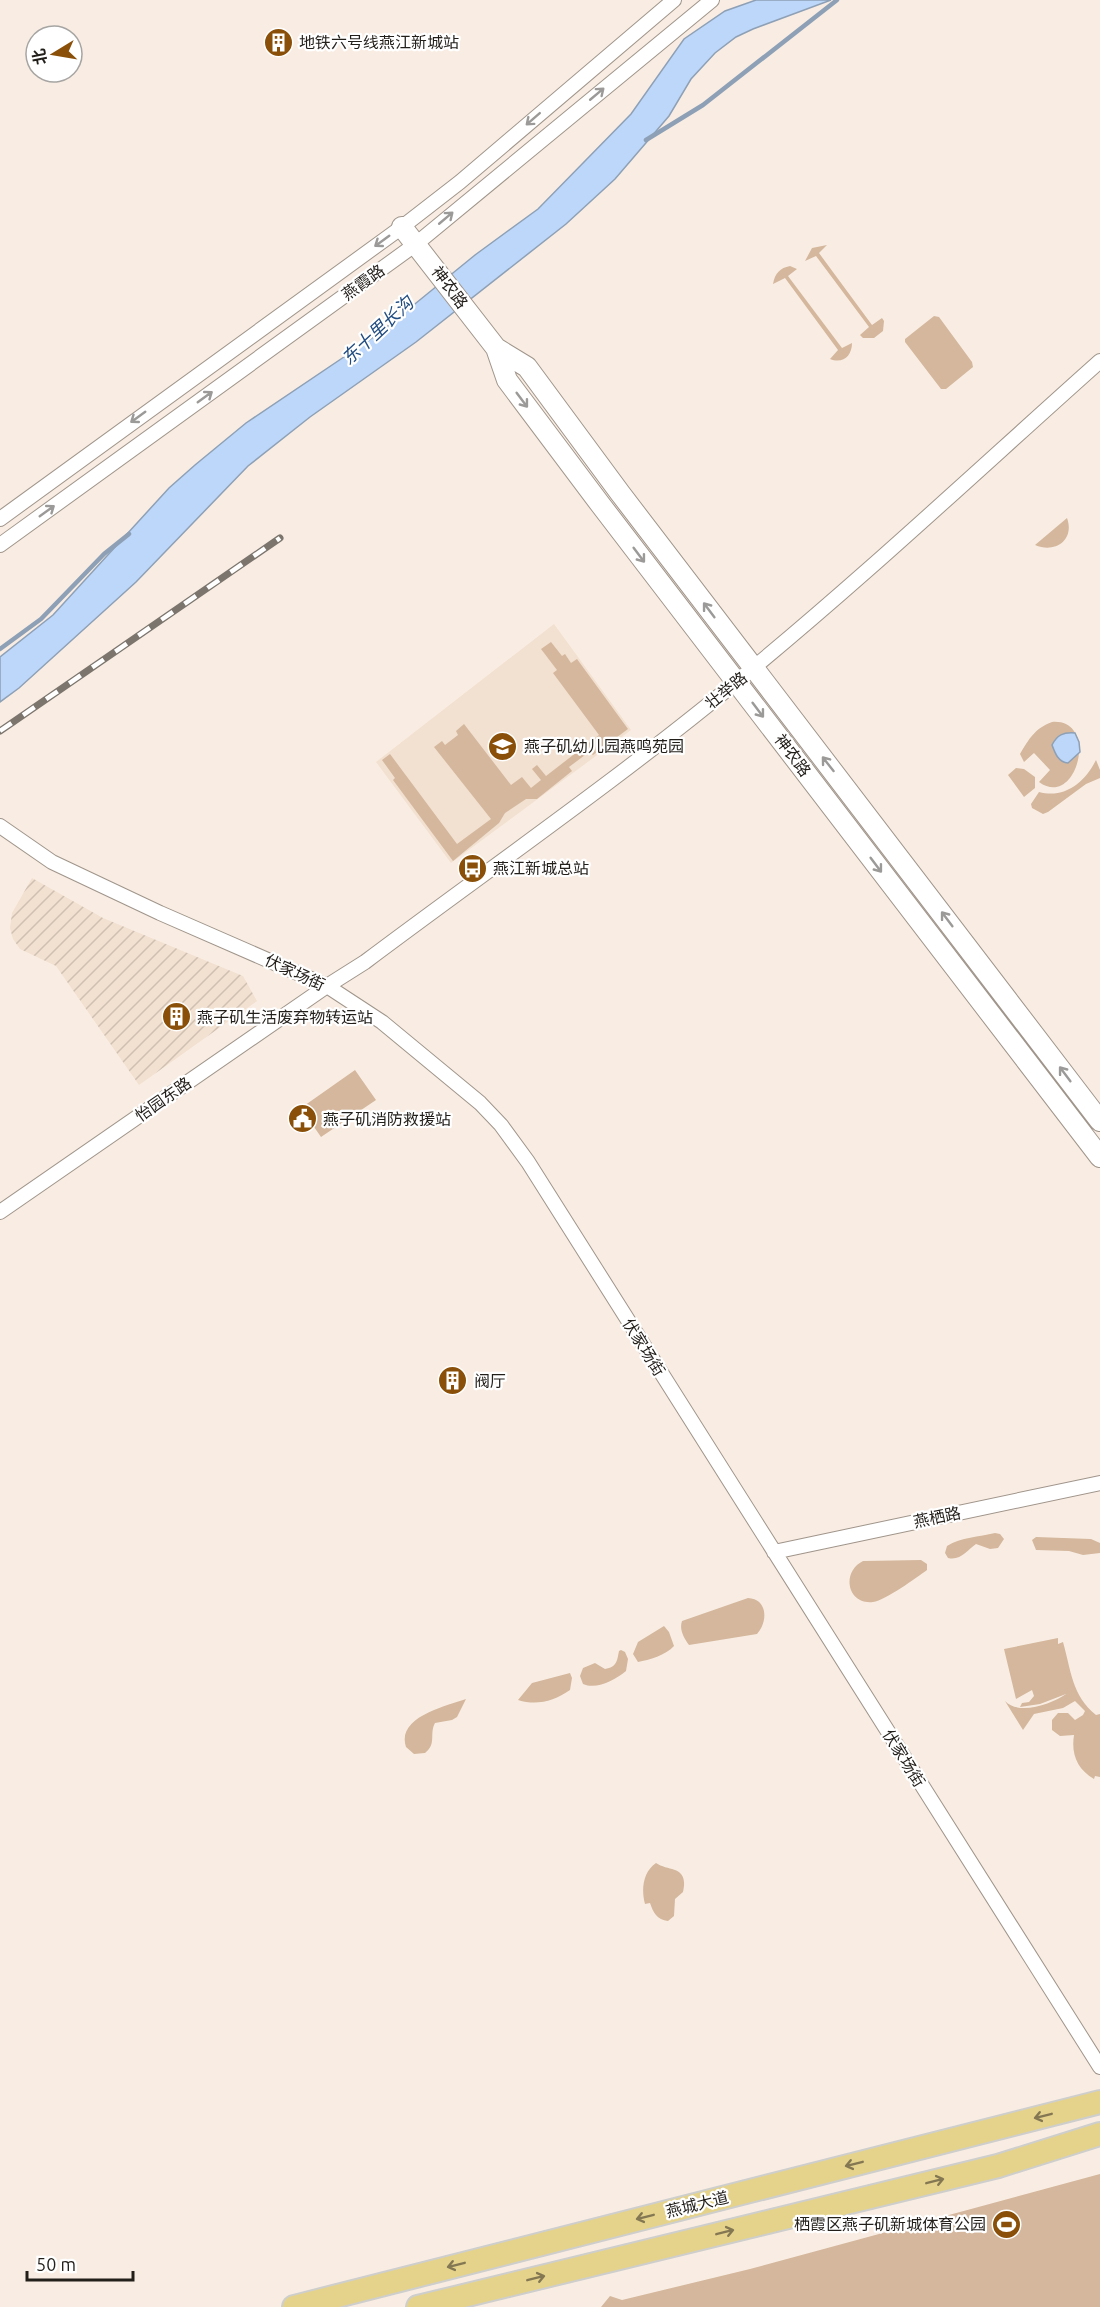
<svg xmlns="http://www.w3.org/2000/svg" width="1100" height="2307" viewBox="0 0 1100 2307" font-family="Ubuntu,'Noto Sans SC',sans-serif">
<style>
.industrial{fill:url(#industrial-furrows)}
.built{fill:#f2e0d0}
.green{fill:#d4b79d}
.water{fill:#bcd7f9;stroke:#8ea0b6;stroke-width:1.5}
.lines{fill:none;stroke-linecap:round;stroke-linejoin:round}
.stream{stroke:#8ea0b6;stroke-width:4.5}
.street-casing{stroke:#a0958b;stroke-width:16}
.secondary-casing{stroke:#a0958b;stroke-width:22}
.primary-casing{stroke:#cececd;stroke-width:26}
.street{stroke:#fff;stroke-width:14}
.secondary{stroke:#fff;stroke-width:20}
.primary{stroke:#e5d38c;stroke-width:22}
.rail-casing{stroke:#7c756e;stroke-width:7}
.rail{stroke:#fff;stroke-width:4.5;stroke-dasharray:14;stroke-linecap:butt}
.oneway{stroke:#9c9a98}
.oneway2{stroke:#847853}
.labels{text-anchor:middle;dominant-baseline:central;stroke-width:4.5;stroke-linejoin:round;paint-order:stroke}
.poi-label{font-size:16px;fill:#221e1a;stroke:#fff;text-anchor:start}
.street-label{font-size:16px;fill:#221e1a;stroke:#fff}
.water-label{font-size:18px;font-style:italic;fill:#214c80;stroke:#fff}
</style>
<defs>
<pattern id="industrial-furrows" width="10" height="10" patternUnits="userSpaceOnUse" patternTransform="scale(1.5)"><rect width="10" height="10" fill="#f2e0d0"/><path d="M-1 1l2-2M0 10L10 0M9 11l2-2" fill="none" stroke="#cfc0b2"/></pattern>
</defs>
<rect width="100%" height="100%" fill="#f9ede3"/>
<path class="industrial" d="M 32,878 L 103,918 L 243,976 L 257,1001 L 139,1085 L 56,966 L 20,949 L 13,939 L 10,928 L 12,913 Z"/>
<path class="built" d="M 554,624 L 631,730 L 451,863 L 376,762 Z"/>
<path class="green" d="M 827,245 L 819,253 L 872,325 L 882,318 L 884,321 L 883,331 L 874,338 L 863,338 L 860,335 L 869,327 L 816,256 L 805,261 L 812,248 Z
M 790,266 L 797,269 L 788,276 L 842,348 L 852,343 C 852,356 843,364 830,359 L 838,350 L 785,278 L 773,284 C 775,273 780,268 790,266 Z
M 934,316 L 939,317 L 972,362 L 973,367 L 946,389 L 941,389 L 905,342 L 905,339 Z
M 1067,518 C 1075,540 1055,554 1035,545 Z
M 551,642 L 562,656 L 565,654 L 571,663 L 577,659 L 628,729 L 593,755 L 589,752 L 569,767 L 572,771 L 537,799 L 526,799 L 505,813 L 499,823 L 453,861 L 393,780 L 395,778 L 382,760 L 390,754 L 457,844 L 491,819 L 434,747 L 442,741 L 445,745 L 458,735 L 456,731 L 464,724 L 511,785 L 522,777 L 531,788 L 541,780 L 532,769 L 537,765 L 546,776 L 599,735 L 553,673 L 557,670 L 541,649 Z
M 1052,722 C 1100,718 1077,810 1039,782 L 1050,770 L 1034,753 L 1024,762 L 1020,754 C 1029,739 1035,728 1052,722 Z
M 1096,760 L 1100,770 L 1100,778 L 1086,784 L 1048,812 L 1043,814 L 1032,808 L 1031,804 L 1039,792 C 1065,799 1085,782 1096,760 Z
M 1016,768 L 1024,769 L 1035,777 L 1035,788 L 1024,797 L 1008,775 Z
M 355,1070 L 376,1100 L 321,1137 L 301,1108 Z
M 995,1533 L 1000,1534 L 1004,1539 L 998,1548 L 990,1549 L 976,1544 C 967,1550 961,1561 948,1558 L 945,1553 L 947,1546 C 961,1537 979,1537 995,1533 Z
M 1036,1537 L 1091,1539 L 1100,1543 L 1100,1553 L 1083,1555 L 1069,1551 L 1036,1550 L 1032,1540 Z
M 921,1560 L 927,1564 L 927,1570 C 916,1578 886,1600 873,1602 C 847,1605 841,1572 863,1561 Z
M 748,1598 C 768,1599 768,1622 757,1634 L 689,1645 C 684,1638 679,1630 682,1621 Z
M 664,1626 L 669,1632 L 674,1646 C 666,1655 649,1660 638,1662 L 633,1654 L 638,1642 Z
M 1058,1638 L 1058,1644 L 1063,1642 C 1071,1670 1072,1696 1096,1715 L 1100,1714 L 1100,1777 L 1095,1776 L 1094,1779 C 1077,1769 1071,1754 1074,1735 L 1060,1736 L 1052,1730 L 1052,1720 L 1058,1713 L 1068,1713 L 1075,1720 L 1083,1715 L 1085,1711 L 1075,1701 L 1063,1708 L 1034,1714 L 1023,1730 L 1005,1701 C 1019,1716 1052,1704 1066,1694 L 1040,1704 L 1020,1707 L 1022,1703 L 1029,1702 L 1034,1696 L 1032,1690 L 1016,1699 L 1004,1649 Z
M 621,1650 L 625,1652 L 628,1659 L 626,1671 C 615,1680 597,1690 583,1684 L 580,1676 L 583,1668 L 595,1663 L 605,1669 C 617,1667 617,1661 619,1651 Z
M 570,1673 L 572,1678 L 570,1690 C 554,1701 537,1706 518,1700 L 532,1683 Z
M 466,1699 L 457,1717 L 452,1720 L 435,1723 C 429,1734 437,1744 425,1753 L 414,1754 L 406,1747 C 396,1717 446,1706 466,1699 Z
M 656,1863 C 669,1872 689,1865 683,1892 L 675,1899 L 674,1916 L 668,1921 C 657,1920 653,1912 650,1903 L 645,1904 C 641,1889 643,1872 656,1863 Z
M 1100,2174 L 1100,2307 L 601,2307 L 610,2296 L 622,2300 L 750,2269 Z"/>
<path class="water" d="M 756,0 L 831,0 L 753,29 L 736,37 L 715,53 L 691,79 L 669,116 L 615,179 L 566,224 L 416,342 L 310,417 L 248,466 L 136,582 L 19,688 L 0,702 L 0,657 L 53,615 L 169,488 L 195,465 L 246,423 L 378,334 L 475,255 L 538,209 L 631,114 L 684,39 L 725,11 Z
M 1075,733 L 1079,742 L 1080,752 L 1068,763 C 1058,762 1055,753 1052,745 C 1057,735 1063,732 1075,733 Z"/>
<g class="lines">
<path class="stream" d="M 646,140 L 703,105 L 837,0
M 0,649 L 41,619 L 104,554 L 129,534"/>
<defs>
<path id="street" d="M 0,519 L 402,227 L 460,182 L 674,0
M 0,545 L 416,244 L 712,0
M 0,826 L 52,862 L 160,913 L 327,986 L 382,1022 L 480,1103 L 501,1125 L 528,1162 L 1100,2067
M 0,1212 L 327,986 L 365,962 C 489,869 616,781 735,683 C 860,581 979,469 1100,361
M 774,1552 L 1100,1483"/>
<path id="secondary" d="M 402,227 L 496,348 L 507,380 L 600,504 L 1100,1157
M 496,348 L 527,367 L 620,493 L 1100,1121"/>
<path id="primary" d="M 294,2307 L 1100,2102
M 418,2307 L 998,2166 L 1100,2134"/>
</defs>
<use href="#street" class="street-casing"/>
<use href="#secondary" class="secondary-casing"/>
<use href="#primary" class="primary-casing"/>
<use href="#street" class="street"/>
<use href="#secondary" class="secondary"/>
<use href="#primary" class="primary"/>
<defs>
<path id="rail" d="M 0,731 L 280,538"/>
</defs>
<use href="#rail" class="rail-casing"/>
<use href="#rail" class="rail"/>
</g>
<defs><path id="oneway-shaft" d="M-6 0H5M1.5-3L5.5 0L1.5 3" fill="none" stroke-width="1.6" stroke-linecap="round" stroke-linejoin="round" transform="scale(1.5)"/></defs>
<g class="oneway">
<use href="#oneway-shaft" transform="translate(597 94) rotate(-40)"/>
<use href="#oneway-shaft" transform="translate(533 119) rotate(139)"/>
<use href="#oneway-shaft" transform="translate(446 218) rotate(-40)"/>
<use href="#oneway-shaft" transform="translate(382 241) rotate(144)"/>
<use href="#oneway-shaft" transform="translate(205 397) rotate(-36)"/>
<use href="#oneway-shaft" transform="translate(522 400) rotate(53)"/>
<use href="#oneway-shaft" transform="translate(138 417) rotate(144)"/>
<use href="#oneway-shaft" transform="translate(47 511) rotate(-36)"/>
<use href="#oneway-shaft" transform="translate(639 555) rotate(53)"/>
<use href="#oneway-shaft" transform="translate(709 610) rotate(-127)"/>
<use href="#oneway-shaft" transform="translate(758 710) rotate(53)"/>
<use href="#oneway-shaft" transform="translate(828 764) rotate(-128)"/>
<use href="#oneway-shaft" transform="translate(876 865) rotate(53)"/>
<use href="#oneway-shaft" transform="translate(947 919) rotate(-127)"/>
<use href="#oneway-shaft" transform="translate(1065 1074) rotate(-127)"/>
</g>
<g class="oneway2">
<use href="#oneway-shaft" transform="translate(1043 2116) rotate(166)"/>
<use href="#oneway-shaft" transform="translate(854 2164) rotate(166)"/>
<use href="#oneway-shaft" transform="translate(935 2181) rotate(-14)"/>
<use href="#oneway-shaft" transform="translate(645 2217) rotate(166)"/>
<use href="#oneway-shaft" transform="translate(725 2232) rotate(-14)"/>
<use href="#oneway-shaft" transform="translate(456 2265) rotate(166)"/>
<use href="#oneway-shaft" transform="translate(536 2278) rotate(-14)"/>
</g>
<defs>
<symbol id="building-disc" viewBox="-11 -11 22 22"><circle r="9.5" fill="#8a5009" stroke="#fff"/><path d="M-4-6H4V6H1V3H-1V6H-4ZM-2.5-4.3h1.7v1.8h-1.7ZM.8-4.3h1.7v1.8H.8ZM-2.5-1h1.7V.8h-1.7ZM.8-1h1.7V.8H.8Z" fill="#fff"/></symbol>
<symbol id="school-disc" viewBox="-11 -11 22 22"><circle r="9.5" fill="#8a5009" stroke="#fff"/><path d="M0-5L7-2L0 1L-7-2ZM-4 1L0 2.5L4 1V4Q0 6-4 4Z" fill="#fff"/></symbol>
<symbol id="bus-disc" viewBox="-11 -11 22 22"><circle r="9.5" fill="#8a5009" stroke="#fff"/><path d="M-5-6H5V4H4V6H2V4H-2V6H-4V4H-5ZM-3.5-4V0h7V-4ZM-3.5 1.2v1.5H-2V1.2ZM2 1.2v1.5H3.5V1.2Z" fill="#fff"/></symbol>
<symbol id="civic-disc" viewBox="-11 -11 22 22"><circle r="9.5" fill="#8a5009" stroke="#fff"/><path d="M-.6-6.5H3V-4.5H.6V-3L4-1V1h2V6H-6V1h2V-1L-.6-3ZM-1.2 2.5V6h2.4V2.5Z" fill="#fff"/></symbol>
<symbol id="stadium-disc" viewBox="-11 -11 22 22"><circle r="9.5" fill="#8a5009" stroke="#fff"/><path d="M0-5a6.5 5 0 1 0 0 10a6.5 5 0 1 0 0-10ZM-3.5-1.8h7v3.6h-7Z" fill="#fff"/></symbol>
</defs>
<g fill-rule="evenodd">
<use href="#building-disc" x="262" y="26" width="33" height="33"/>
<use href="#school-disc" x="486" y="730" width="33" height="33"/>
<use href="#bus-disc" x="456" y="852" width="33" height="33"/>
<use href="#building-disc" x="160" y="1000" width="33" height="33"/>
<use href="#civic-disc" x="286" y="1102" width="33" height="33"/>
<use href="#building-disc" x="436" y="1364" width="33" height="33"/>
<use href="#stadium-disc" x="990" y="2208" width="33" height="33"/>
</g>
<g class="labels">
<g class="poi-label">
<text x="299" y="42">地铁六号线燕江新城站</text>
<text x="524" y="746">燕子矶幼儿园燕鸣苑园</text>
<text x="493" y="868">燕江新城总站</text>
<text x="197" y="1017">燕子矶生活废弃物转运站</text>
<text x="323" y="1119">燕子矶消防救援站</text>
<text x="474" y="1381">阀厅</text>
<text x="986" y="2224" text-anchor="end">栖霞区燕子矶新城体育公园</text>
</g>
<g class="street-label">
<text transform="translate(363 282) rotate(-36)">燕霞路</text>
<text transform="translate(450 287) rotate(53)">神农路</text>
<text transform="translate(726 690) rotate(-39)">壮举路</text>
<text transform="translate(793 755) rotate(53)">神农路</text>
<text transform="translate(295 972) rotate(25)">伏家场街</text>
<text transform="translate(163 1099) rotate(-35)">怡园东路</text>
<text transform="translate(644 1347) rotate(58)">伏家场街</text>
<text transform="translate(937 1517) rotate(-12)">燕栖路</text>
<text transform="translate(904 1758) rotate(58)">伏家场街</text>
<text transform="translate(697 2204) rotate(-14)">燕城大道</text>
</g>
<g class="water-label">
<text transform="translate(377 330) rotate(-43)">东十里长沟</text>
</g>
</g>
<g transform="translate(54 54) rotate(259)"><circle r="28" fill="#ffffff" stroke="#a7a5a3" stroke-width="1.5"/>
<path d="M0-4.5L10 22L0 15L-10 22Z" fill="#8a5009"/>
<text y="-9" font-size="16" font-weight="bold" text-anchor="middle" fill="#221e1a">北</text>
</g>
<path d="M27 2271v9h106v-9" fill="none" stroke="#221e1a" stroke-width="3"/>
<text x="36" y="2271" font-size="18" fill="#221e1a" stroke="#ffffff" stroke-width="4.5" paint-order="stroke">50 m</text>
</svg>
